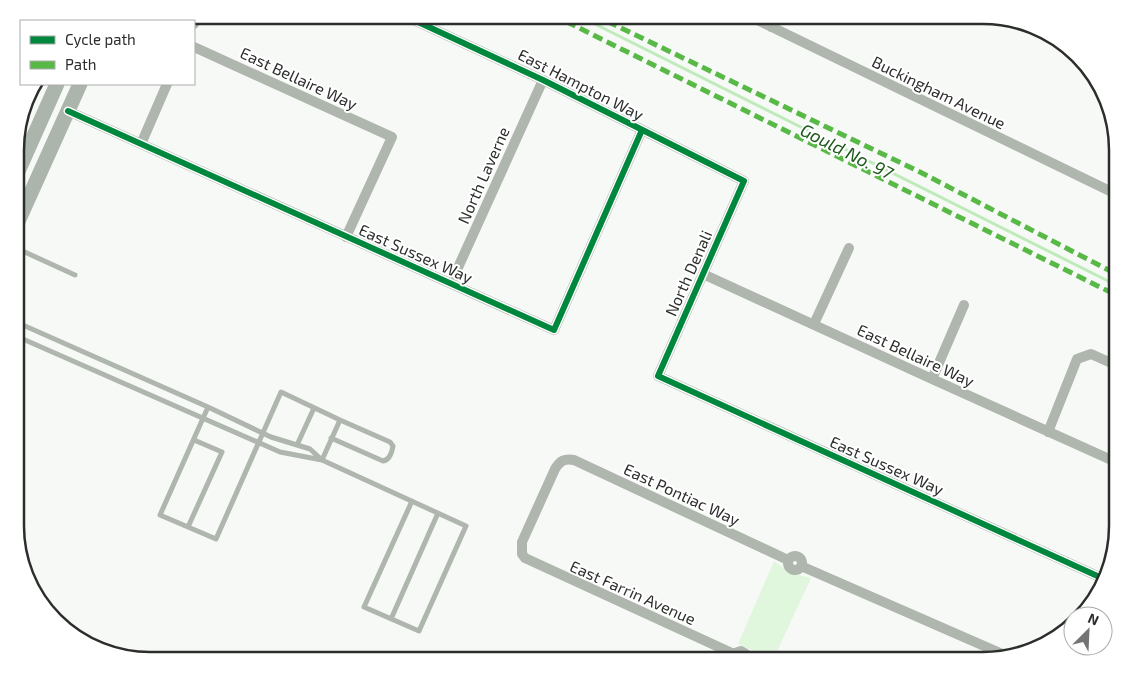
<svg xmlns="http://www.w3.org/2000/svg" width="1133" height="676" viewBox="0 0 1133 676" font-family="'Exo 2',sans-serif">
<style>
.green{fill:#e0f7dd}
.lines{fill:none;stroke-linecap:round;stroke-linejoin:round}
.stream{stroke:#beebb9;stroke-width:3}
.service{stroke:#aeb6ad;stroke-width:5}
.minor{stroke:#aeb6ad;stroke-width:10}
.secondary{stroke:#acb5ab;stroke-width:15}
.quiet{stroke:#58b947;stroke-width:5;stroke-dasharray:10 5;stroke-linecap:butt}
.cycleway-casing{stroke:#fff;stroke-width:9}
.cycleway{stroke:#00873e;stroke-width:6}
.labels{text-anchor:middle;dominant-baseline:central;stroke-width:4;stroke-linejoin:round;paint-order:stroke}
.street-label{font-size:16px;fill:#2c2e2c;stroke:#fff}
.water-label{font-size:18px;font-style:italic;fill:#1b5918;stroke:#fff}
.rim{fill:none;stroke:#2c2e2c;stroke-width:2.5}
</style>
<rect width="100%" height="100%" fill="#f7f9f6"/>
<path class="green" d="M 774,561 L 790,573 L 811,578 L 773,660 L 738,644 Z"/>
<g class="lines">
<path class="stream" d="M 577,15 L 1118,286"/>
<path class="service" d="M 16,248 L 75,275
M 16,322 L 208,407 L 271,437 L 310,449 L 322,460
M 16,336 L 280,452 L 322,460 L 466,526 L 419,631 L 364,607 L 412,501
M 208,407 L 160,515 L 216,539 L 281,392 L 340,420 L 322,460
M 331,438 L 383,461 C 389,460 392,452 393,446 L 390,442 L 340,420
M 297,445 L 314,408
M 188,527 L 222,452 L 194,440
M 391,619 L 438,513"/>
<path class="minor" d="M 403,15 L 543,80 L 744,181 L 658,376 L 1104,579
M 747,15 L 1118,195
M 194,24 L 198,15
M 771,27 L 775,15
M 194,47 L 392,137 L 346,237
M 68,111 L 554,330 L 642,130
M 141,144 L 167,84
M 703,274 L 932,379 L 1118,463
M 451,283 L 543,80
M 814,324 L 849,248
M 932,379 L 964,305
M 1048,432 L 1077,359 L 1091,354 L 1118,366
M788 563a7 7 0 1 1 14 0a7 7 0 1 1-14 0Z
M 801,566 L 1007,656
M 734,654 L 525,558 L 522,554 L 522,542 L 555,469 C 560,461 564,458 574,460 L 788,560
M 539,656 L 566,657 L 578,661
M 734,661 L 735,653 L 741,651 L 746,654 L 747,661"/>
<path class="secondary" d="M 16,176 L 57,84
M 16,226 L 80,84"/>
<path class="quiet" d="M 553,15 L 1118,296
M 594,15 L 920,172 L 1118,275"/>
<defs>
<path id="cycleway" d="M 403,15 L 543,80 L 744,181 L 658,376 L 1104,579
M 68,111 L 554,330 L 642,130"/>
</defs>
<use href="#cycleway" class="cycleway-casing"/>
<use href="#cycleway" class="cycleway"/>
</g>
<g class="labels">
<g class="street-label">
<text transform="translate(299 78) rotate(25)">East Bellaire Way</text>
<text transform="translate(581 84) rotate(27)">East Hampton Way</text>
<text transform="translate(939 92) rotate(26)">Buckingham Avenue</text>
<text transform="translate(483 175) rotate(-66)">North Laverne</text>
<text transform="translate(416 253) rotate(24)">East Sussex Way</text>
<text transform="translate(688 273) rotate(-66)">North Denali</text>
<text transform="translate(916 355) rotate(25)">East Bellaire Way</text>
<text transform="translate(887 465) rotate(24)">East Sussex Way</text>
<text transform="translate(682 494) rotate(25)">East Pontiac Way</text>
<text transform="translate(633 592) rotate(24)">East Farrin Avenue</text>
</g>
<g class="water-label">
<text transform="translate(847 151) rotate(27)">Gould No. 97</text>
</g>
</g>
<path d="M0 0H1133V676H0ZM150 24H983A126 126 0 0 1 1109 150V526A126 126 0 0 1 983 652H150A126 126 0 0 1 24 526V150A126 126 0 0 1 150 24Z" fill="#fff" fill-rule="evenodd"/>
<path class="rim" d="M150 24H983A126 126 0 0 1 1109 150V526A126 126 0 0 1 983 652H150A126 126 0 0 1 24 526V150A126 126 0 0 1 150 24Z"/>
<rect x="20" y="20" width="175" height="65" fill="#ffffff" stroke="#ababab"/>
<rect x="30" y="36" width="25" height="8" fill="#00873e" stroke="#ababab"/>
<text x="65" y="45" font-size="15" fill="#2c2e2c">Cycle path</text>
<rect x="30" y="61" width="25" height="8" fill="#58b947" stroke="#ababab"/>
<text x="65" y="70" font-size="15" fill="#2c2e2c">Path</text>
<g transform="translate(1088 631) rotate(24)"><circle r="24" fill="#ffffff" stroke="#ababab"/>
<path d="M0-4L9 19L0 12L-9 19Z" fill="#737573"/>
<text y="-8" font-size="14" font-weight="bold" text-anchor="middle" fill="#2c2e2c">N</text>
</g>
</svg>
